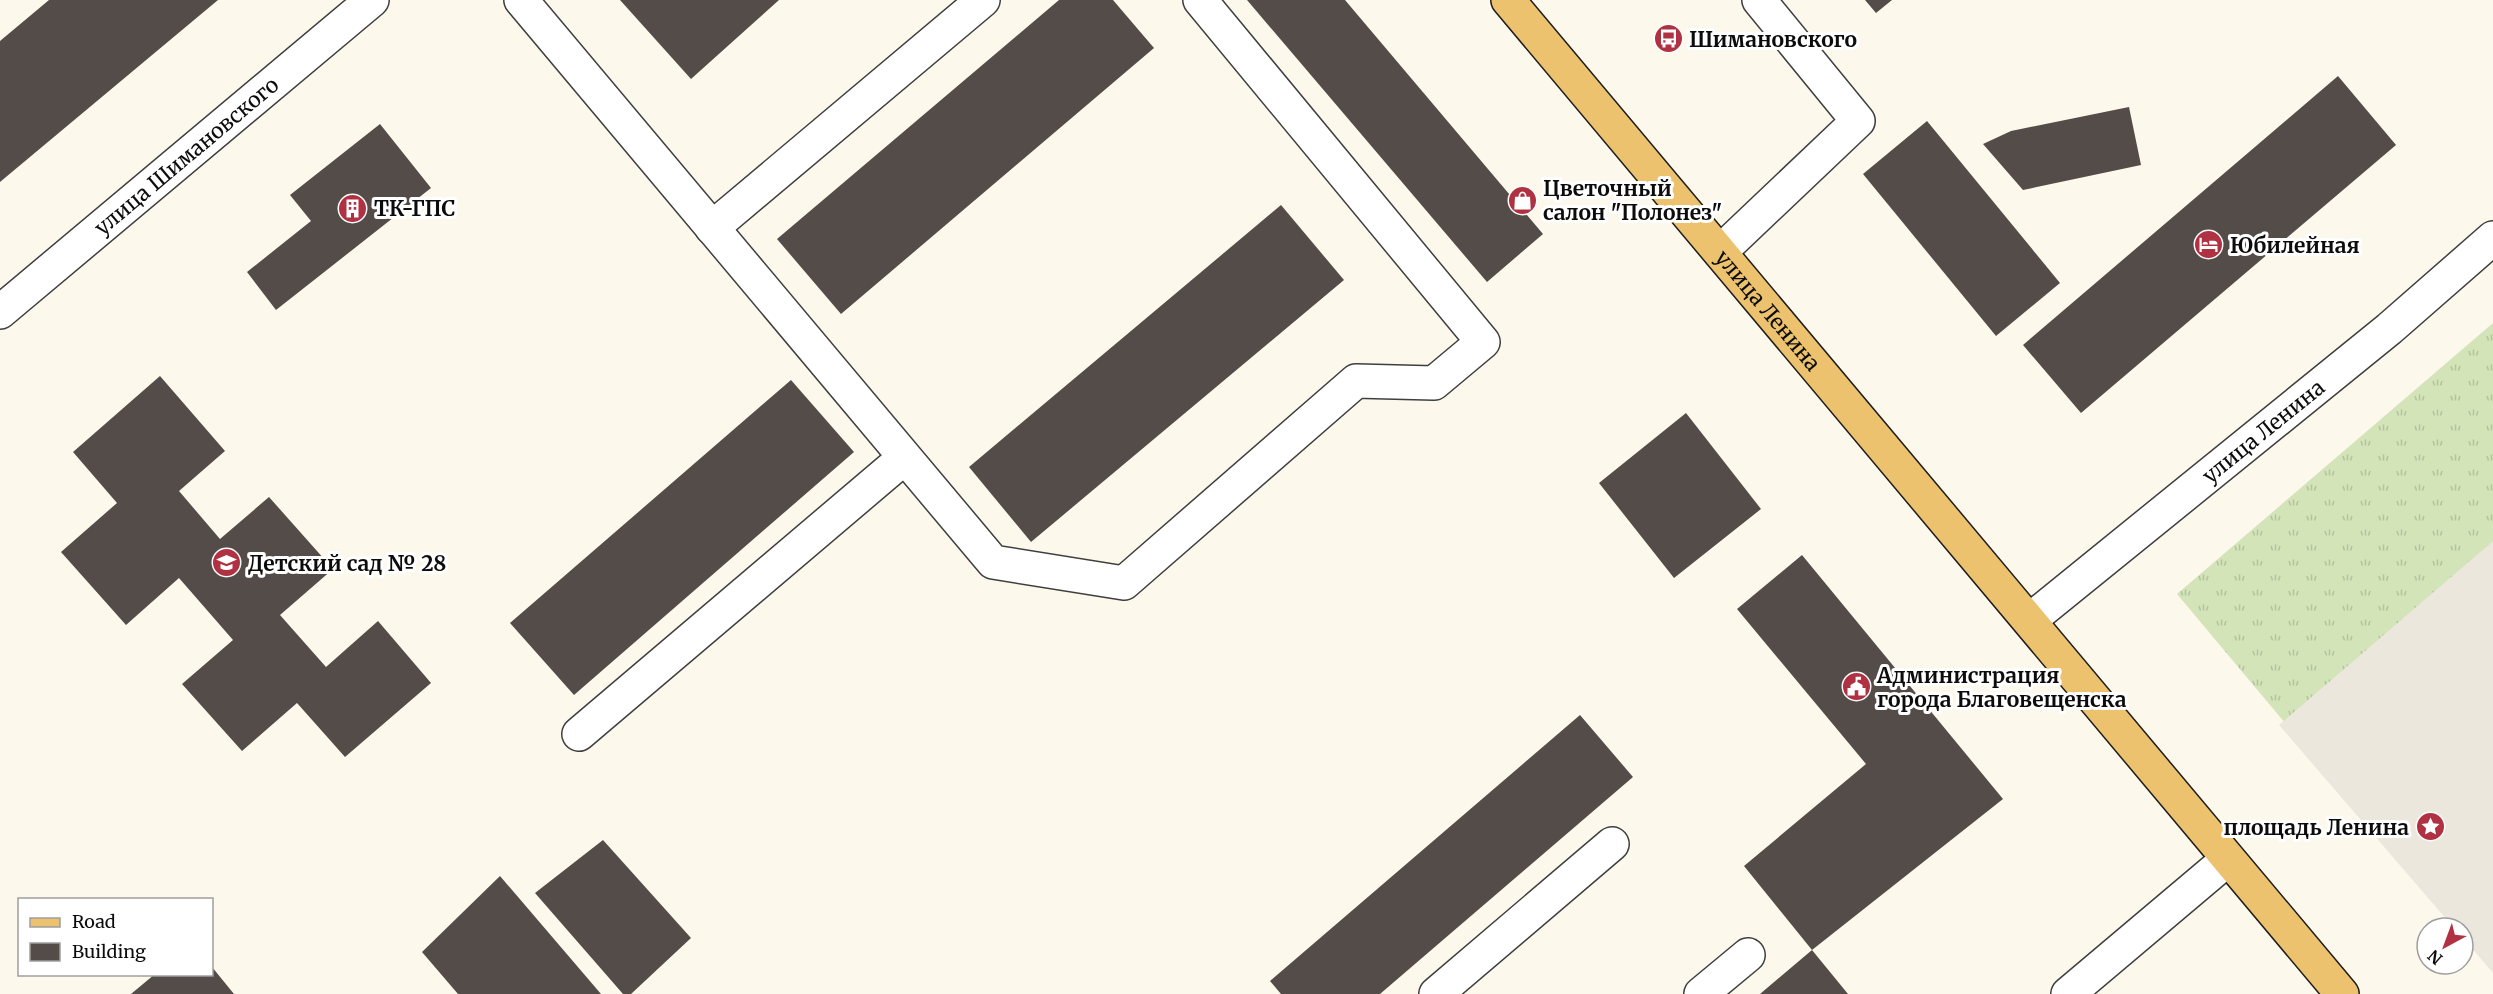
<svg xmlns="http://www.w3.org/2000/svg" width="2493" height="994" viewBox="0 0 2493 994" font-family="Merriweather,serif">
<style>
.grass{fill:url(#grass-tufts)}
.plaza{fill:#ece7dd}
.building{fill:#534c49}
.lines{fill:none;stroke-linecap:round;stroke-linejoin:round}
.minor-casing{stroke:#3f3f3f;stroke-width:36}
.major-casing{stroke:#1d1d1d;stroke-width:36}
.minor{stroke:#fff;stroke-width:33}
.major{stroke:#ecc26e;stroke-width:33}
.labels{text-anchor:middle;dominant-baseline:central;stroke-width:6;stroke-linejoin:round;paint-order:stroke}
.poi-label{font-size:21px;font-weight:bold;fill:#0c0c0c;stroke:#fff;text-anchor:start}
.street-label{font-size:21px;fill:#0c0c0c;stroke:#fff}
</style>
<defs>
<pattern id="grass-tufts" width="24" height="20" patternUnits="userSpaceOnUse" patternTransform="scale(1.5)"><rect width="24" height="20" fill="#d3e4b9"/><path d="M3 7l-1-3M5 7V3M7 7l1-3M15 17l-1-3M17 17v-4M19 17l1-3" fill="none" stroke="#b4c29e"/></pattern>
</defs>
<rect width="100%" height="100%" fill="#fdf8ec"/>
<path class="grass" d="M 2493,323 L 2493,971 L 2463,928 L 2457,928 L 2177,594 Z"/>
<path class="plaza" d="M 2493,541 L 2493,973 L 2463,938 L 2463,928 L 2454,928 L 2279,725 Z"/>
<path class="building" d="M 49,0 L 218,0 L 0,182 L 0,41 Z
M 620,0 L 779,0 L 691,79 Z
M 1059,0 L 1113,0 L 1154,48 L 841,314 L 777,239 Z
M 1247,0 L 1345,0 L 1543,234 L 1487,282 Z
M 1865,0 L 1892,0 L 1876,13 Z
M 2338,76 L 2396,145 L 2081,413 L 2023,345 Z
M 2129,107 L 2141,165 L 2023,190 L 1983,144 L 2011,131 Z
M 1927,121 L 2060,283 L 1996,336 L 1863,174 Z
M 380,124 L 431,188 L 276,310 L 247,272 L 311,221 L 290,195 Z
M 1281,205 L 1344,280 L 1031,542 L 969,467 Z
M 160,376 L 225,451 L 179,491 L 220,539 L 269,497 L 333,569 L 280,615 L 326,667 L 378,621 L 431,683 L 345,757 L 297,703 L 242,751 L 182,684 L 233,640 L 179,578 L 126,625 L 61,552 L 117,503 L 73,452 Z
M 791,380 L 854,452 L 574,695 L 510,623 Z
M 1686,413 L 1761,509 L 1674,578 L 1599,483 Z
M 1802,555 L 2003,799 L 1812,950 L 1744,866 L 1866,764 L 1737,609 Z
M 1580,715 L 1633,777 L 1380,994 L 1281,994 L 1270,981 Z
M 603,840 L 691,938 L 631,994 L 623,994 L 535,893 Z
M 500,876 L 601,994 L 458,994 L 422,952 Z
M 1812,950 L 1848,994 L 1760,994 Z
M 212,967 L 234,994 L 131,994 L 155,974 L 212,974 Z"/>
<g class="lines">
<defs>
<g id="minor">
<path d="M 521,0 L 993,562 L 1124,583 L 1356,381 L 1434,383 L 1483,342 L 1200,0"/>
<path d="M 712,228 L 983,0"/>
<path d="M 1720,252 L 1858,121 L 1759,0"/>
<path id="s1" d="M 0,312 L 372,0"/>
<path id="s2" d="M 2030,620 L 2389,329 L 2493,238"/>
<path d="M 579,734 L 904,458"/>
<path d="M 1436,994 L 1612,844"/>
<path d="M 1701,994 L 1748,955"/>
<path d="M 2068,994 L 2228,859"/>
</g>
<g id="major">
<path id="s3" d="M 1508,0 L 2342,994"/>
</g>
</defs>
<use href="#minor" class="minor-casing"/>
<use href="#major" class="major-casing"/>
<use href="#minor" class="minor"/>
<use href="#major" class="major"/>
</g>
<defs>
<symbol id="bus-disc" viewBox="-11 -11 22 22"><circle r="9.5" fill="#af3142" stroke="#fff"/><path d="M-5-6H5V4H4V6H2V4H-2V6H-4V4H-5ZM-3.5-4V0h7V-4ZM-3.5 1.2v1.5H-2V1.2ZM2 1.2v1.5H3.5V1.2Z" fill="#fff"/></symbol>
<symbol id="shop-disc" viewBox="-11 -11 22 22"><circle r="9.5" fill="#af3142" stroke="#fff"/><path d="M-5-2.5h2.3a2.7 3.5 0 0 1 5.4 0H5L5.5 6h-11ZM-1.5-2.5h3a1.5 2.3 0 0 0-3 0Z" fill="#fff"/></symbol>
<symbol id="building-disc" viewBox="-11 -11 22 22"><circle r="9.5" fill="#af3142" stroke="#fff"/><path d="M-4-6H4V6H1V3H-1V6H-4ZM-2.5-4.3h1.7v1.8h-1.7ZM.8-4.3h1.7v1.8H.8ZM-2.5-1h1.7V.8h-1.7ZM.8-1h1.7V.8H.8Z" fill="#fff"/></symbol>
<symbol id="hotel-disc" viewBox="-11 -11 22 22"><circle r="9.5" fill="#af3142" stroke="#fff"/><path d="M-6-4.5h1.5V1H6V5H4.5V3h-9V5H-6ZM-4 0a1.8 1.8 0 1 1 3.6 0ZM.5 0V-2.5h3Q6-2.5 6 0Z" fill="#fff"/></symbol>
<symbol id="school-disc" viewBox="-11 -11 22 22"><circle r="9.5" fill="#af3142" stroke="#fff"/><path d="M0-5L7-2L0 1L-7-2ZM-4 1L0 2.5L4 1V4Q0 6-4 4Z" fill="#fff"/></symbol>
<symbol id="civic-disc" viewBox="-11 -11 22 22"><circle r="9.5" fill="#af3142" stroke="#fff"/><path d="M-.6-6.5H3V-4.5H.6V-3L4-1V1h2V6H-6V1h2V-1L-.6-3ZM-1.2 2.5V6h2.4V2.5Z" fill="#fff"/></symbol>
<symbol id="sight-disc" viewBox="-11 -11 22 22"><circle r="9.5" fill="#af3142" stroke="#fff"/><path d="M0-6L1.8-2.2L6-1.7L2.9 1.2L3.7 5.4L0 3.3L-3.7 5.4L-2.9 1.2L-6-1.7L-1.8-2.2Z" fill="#fff"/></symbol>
</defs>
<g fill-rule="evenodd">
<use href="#bus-disc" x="1652" y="22" width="33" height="33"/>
<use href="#shop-disc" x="1506" y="184" width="33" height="33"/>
<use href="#building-disc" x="336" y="192" width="33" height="33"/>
<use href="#hotel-disc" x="2192" y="228" width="33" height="33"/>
<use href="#school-disc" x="210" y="546" width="33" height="33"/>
<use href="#civic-disc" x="1840" y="670" width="33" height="33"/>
<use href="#sight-disc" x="2414" y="810" width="33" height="33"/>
</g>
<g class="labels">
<g class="poi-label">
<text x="1689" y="39">Шимановского</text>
<text x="1543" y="188">Цветочный<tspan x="1543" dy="24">салон "Полонез"</tspan></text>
<text x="374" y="208">ТК-ГПС</text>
<text x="2230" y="245">Юбилейная</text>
<text x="248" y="563">Детский сад № 28</text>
<text x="1877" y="675">Администрация<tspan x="1877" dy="24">города Благовещенска</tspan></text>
<text x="2409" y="827" text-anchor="end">площадь Ленина</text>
</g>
<g class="street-label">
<text stroke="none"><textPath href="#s1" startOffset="243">улица Шимановского</textPath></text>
<text stroke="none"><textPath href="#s3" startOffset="405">улица Ленина</textPath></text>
<text stroke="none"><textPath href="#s2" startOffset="300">улица Ленина</textPath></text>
</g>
</g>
<rect x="18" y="898" width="195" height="78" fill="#ffffff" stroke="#9e9e9e" stroke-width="1.5"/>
<rect x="30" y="918" width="30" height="9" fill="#ecc26e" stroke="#9e9e9e" stroke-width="1.5"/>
<text x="72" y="928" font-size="18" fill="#0c0c0c">Road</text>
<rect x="30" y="943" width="30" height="18" fill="#534c49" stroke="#9e9e9e" stroke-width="1.5"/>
<text x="72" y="958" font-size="18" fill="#0c0c0c">Building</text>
<g transform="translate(2445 946) rotate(221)"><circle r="28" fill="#ffffff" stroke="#9e9e9e" stroke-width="1.5"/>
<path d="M0-4.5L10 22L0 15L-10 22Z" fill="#af3142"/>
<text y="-9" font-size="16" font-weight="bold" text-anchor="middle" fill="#0c0c0c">N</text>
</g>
</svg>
